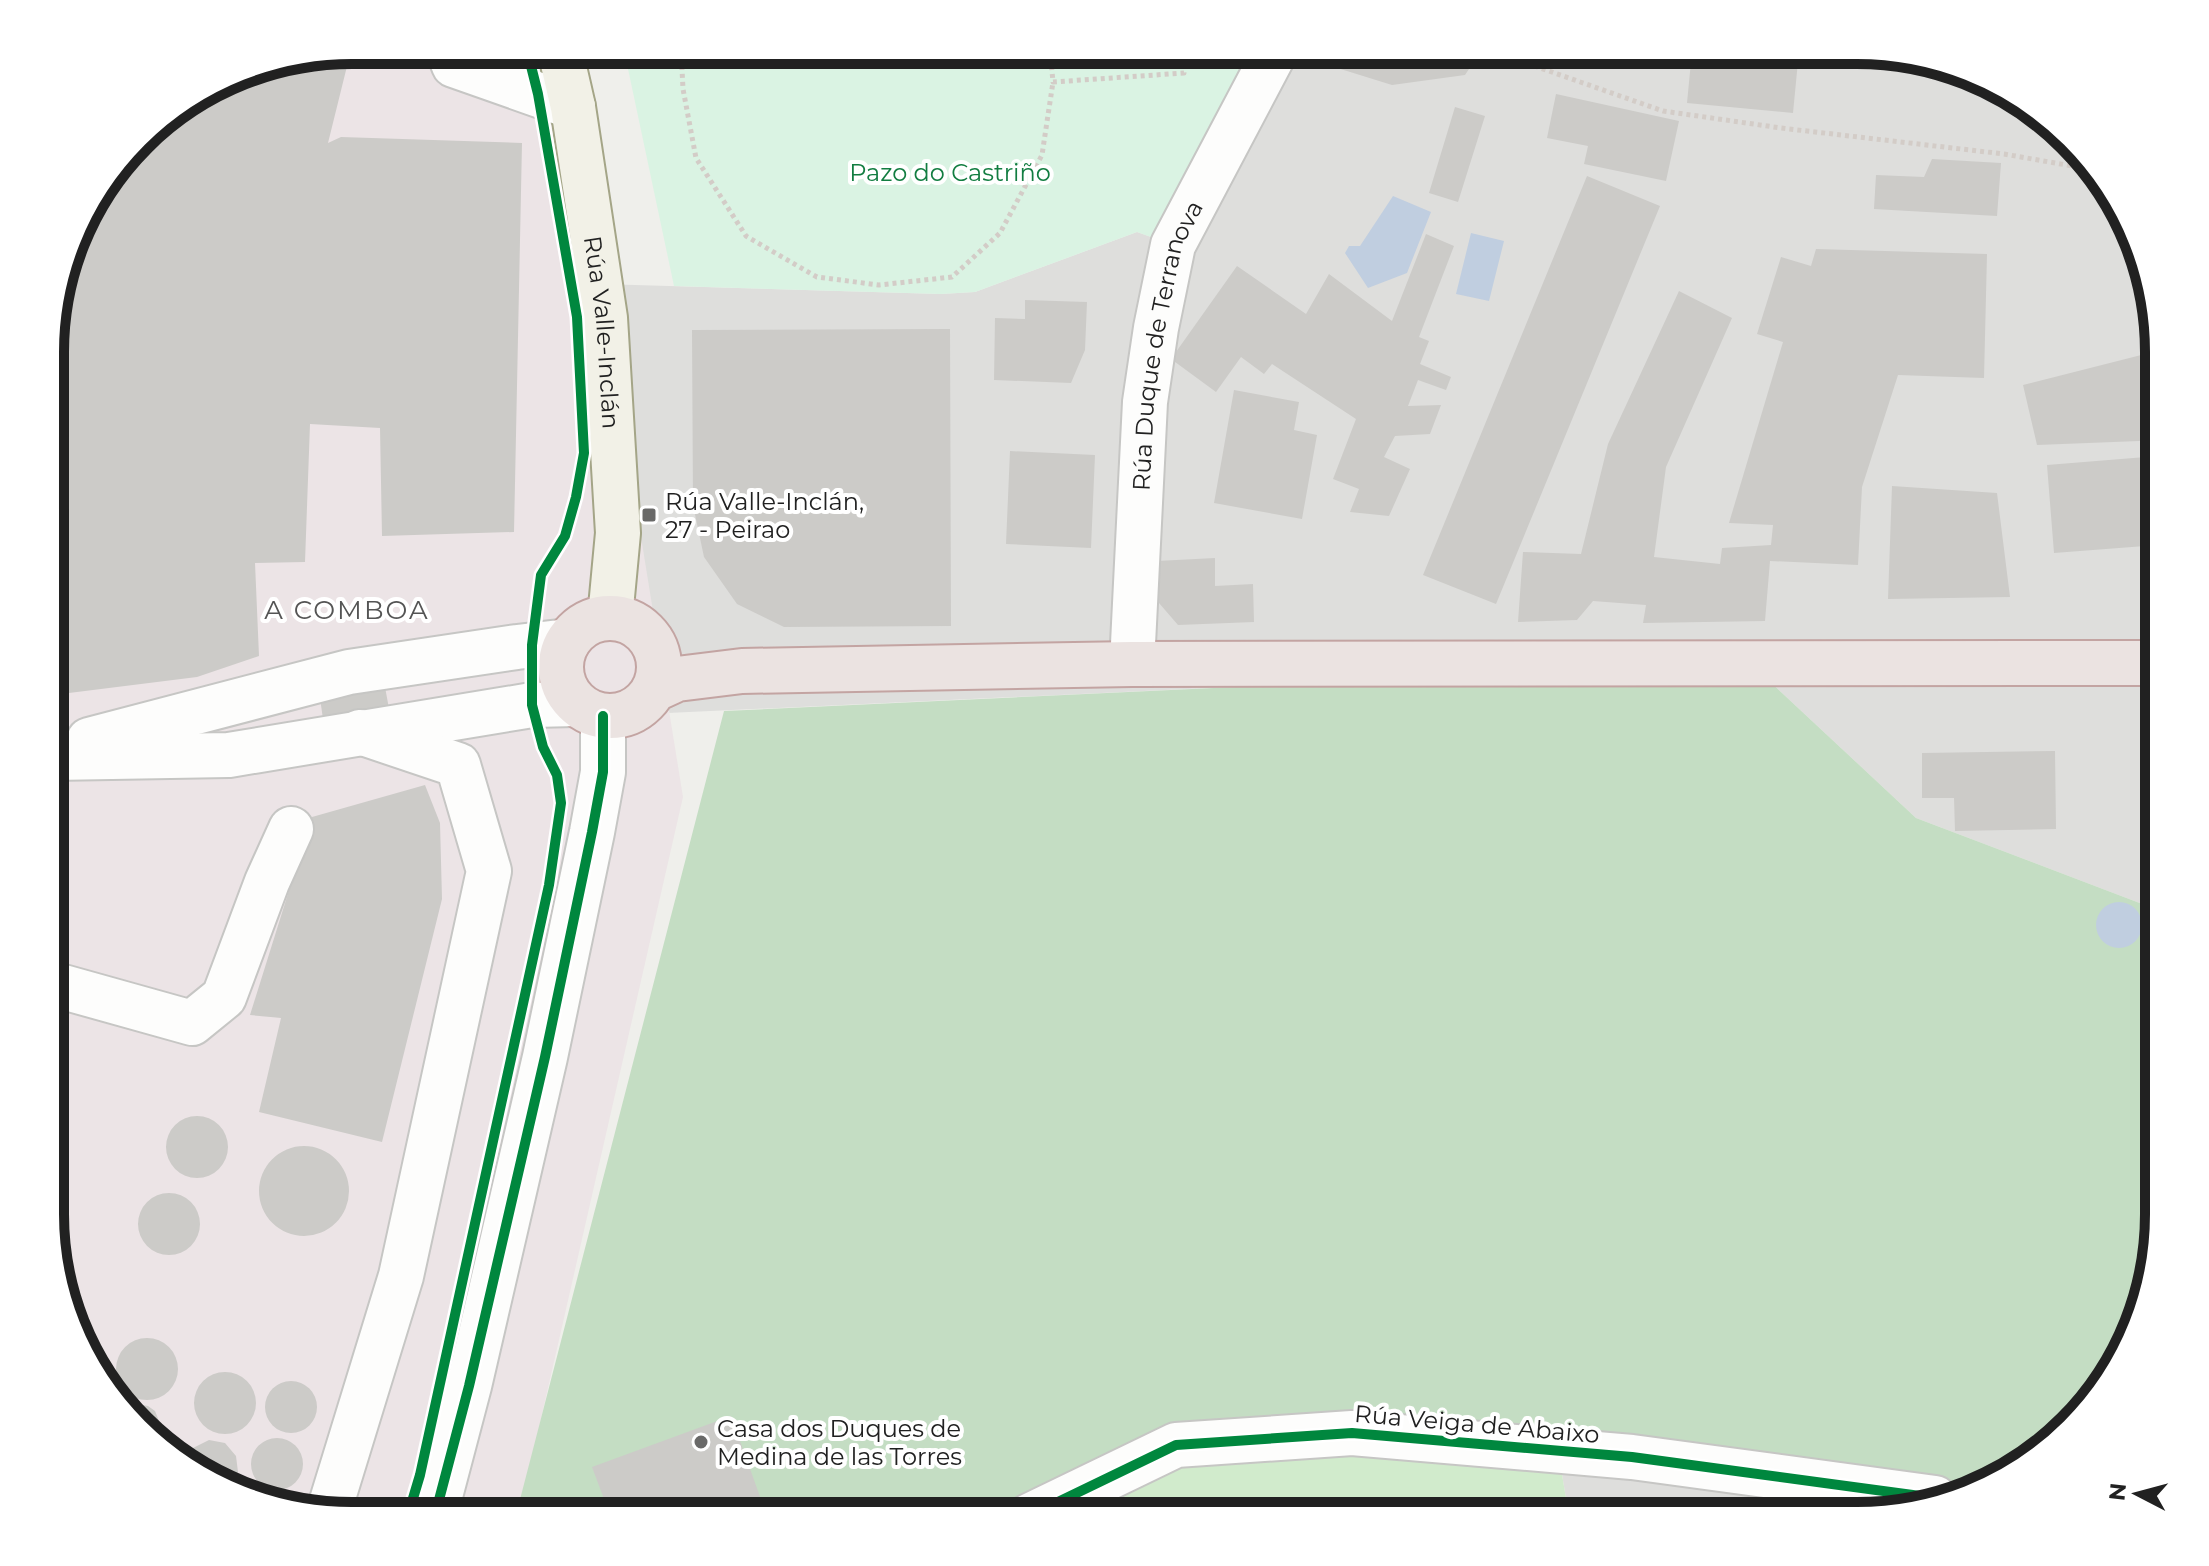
<svg xmlns="http://www.w3.org/2000/svg" width="2209" height="1566" viewBox="0 0 2209 1566" font-family="Montserrat,sans-serif">
<style>
.built{fill:#dededc}
.industrial{fill:#ece4e6}
.grass{fill:#d1ebcc}
.forest{fill:#c4ddc3}
.park{fill:#daf3e3}
.water{fill:#c0cee0}
.building{fill:#cccbc8}
.lines{fill:none;stroke-linecap:round;stroke-linejoin:round}
.minor-casing{stroke:#c6c6c4;stroke-width:48}
.major-casing{stroke:#a4a587;stroke-width:48}
.highway-casing{stroke:#c3a4a2;stroke-width:48}
.path{stroke:#d3ccc7;stroke-width:5;stroke-dasharray:4 4;stroke-linecap:butt}
.minor{stroke:#fdfdfc;stroke-width:44}
.major{stroke:#f2f1e7;stroke-width:44}
.highway{stroke:#ebe3e1;stroke-width:44}
.cycleway-casing{stroke:#fff;stroke-width:15}
.cycleway{stroke:#00873e;stroke-width:10}
.poi-dot{fill:#696968;stroke:#fff;stroke-width:3}
.labels{text-anchor:middle;dominant-baseline:central;stroke-width:8;stroke-linejoin:round;paint-order:stroke}
.park-label{font-size:24px;fill:#127d41;stroke:#fff}
.street-label{font-size:24px;fill:#212121;stroke:#fff}
.poi-label{font-size:24px;fill:#212121;stroke:#fff;text-anchor:start}
.neighbourhood-label{font-size:26px;letter-spacing:2px;fill:#545454;stroke:#fff}
.rim{fill:none;stroke:#212121;stroke-width:10}
</style>
<rect width="100%" height="100%" fill="#efefeb"/>
<path class="built" d="M 1276,50 L 1877,51 L 1972,73 L 2041,113 L 2128,218 L 2158,332 L 2158,910 L 1916,818 L 1750,663 L 603,716 L 600,284 L 941,294 L 975,292 L 1137,232 L 1154,238 Z
M 1558,1451 L 1931,1499 L 1858,1516 L 1569,1516 Z"/>
<path class="industrial" d="M 352,50 L 551,50 L 600,283 L 683,797 L 519,1515 L 332,1515 L 237,1493 L 168,1453 L 90,1365 L 53,1253 L 53,313 L 81,218 L 152,125 L 237,73 Z"/>
<path class="grass" d="M 1176,1445 L 1558,1451 L 1569,1516 L 1033,1516 Z"/>
<path class="forest" d="M 1750,663 L 1916,818 L 2158,910 L 2158,1234 L 2136,1329 L 2096,1398 L 1990,1485 L 1933,1499 L 1558,1451 L 1176,1445 L 1057,1516 L 516,1515 L 724,711 Z"/>
<path class="park" d="M 624,50 L 1276,50 L 1173,245 L 1137,232 L 975,292 L 941,294 L 674,286 Z"/>
<path class="water" d="M 1393,196 L 1431,212 L 1407,273 L 1368,288 L 1345,253 L 1349,246 L 1360,246 Z
M 1471,233 L 1504,241 L 1489,301 L 1456,294 Z
M2096 925a23 23 0 1 1 46 0a23 23 0 1 1-46 0Z"/>
<path class="building" d="M 351,50 L 328,143 L 341,137 L 522,143 L 514,532 L 382,536 L 380,428 L 310,424 L 305,562 L 255,563 L 259,656 L 197,677 L 53,695 L 53,313 L 81,218 L 152,125 L 237,73 Z
M 1067,50 L 1121,50 L 1121,53 L 1068,56 Z
M 1322,50 L 1445,50 L 1475,60 L 1465,75 L 1392,85 L 1318,62 Z
M 1692,51 L 1799,51 L 1793,113 L 1687,103 Z
M 1556,94 L 1679,121 L 1666,181 L 1584,164 L 1588,146 L 1547,138 Z
M 1455,107 L 1485,116 L 1458,202 L 1429,193 Z
M 1932,159 L 2001,163 L 1997,216 L 1874,209 L 1876,175 L 1924,177 Z
M 1587,176 L 1660,206 L 1496,604 L 1423,575 Z
M 1426,234 L 1454,246 L 1419,337 L 1429,341 L 1420,364 L 1451,377 L 1446,390 L 1418,380 L 1408,406 L 1441,405 L 1430,434 L 1395,436 L 1384,457 L 1410,469 L 1389,516 L 1350,512 L 1359,489 L 1333,479 L 1356,419 L 1272,364 L 1264,374 L 1241,357 L 1216,392 L 1171,359 L 1237,266 L 1306,314 L 1329,274 L 1392,321 Z
M 1816,249 L 1987,254 L 1984,378 L 1898,375 L 1862,487 L 1858,565 L 1770,561 L 1765,621 L 1643,623 L 1646,605 L 1593,601 L 1577,620 L 1518,622 L 1523,552 L 1581,554 L 1608,444 L 1679,291 L 1732,318 L 1666,467 L 1654,557 L 1720,564 L 1722,548 L 1771,545 L 1773,525 L 1729,523 L 1783,342 L 1757,334 L 1781,257 L 1811,266 Z
M 1025,300 L 1087,302 L 1085,350 L 1071,383 L 994,380 L 995,318 L 1025,319 Z
M 950,329 L 951,626 L 784,627 L 737,604 L 704,557 L 693,505 L 692,330 Z
M 2157,351 L 2158,437 L 2139,441 L 2037,445 L 2023,385 Z
M 1234,390 L 1299,402 L 1294,430 L 1317,435 L 1302,519 L 1214,503 Z
M 1010,451 L 1095,455 L 1091,548 L 1006,544 Z
M 2158,456 L 2158,545 L 2054,553 L 2047,465 Z
M 1892,486 L 1997,493 L 2010,597 L 1888,599 Z
M 2158,554 L 2158,585 L 2155,585 L 2155,555 Z
M 1215,558 L 1215,586 L 1253,584 L 1254,622 L 1178,625 L 1159,603 L 1157,561 Z
M 385,687 L 390,714 L 324,726 L 320,698 Z
M 2055,751 L 2056,829 L 1955,831 L 1954,798 L 1922,798 L 1922,753 Z
M 425,785 L 440,823 L 442,899 L 382,1142 L 259,1112 L 281,1018 L 250,1015 L 312,817 Z
M166 1147a31 31 0 1 1 62 0a31 31 0 1 1-62 0Z
M259 1191a45 45 0 1 1 90 0a45 45 0 1 1-90 0Z
M138 1224a31 31 0 1 1 62 0a31 31 0 1 1-62 0Z
M116 1369a31 31 0 1 1 62 0a31 31 0 1 1-62 0Z
M194 1403a31 31 0 1 1 62 0a31 31 0 1 1-62 0Z
M265 1407a26 26 0 1 1 52 0a26 26 0 1 1-52 0Z
M 132,1403 L 148,1406 L 155,1411 L 161,1426 L 158,1443 L 125,1405 Z
M 731,1416 L 767,1516 L 610,1515 L 592,1467 Z
M251 1464a26 26 0 1 1 52 0a26 26 0 1 1-52 0Z
M 209,1440 L 225,1443 L 236,1456 L 238,1472 L 227,1488 L 186,1464 L 188,1455 L 193,1448 Z
M 240,1488 L 250,1489 L 260,1493 L 268,1501 L 231,1490 Z"/>
<g class="lines">
<defs>
<g id="minor">
<path d="M 448,50 L 454,65 L 573,107"/>
<path id="s1" d="M 1132,664 L 1145,402 L 1156,328 L 1173,245 L 1276,50"/>
<path d="M 89,740 L 349,672 L 517,647 L 568,641"/>
<path d="M 53,758 L 229,755 L 532,705 L 576,704"/>
<path d="M 53,982 L 56,985 L 192,1023 L 224,997 L 267,882 L 291,829"/>
<path d="M 328,1514 L 401,1276 L 489,871 L 458,765 L 360,732"/>
<path d="M 435,1515 L 469,1386 L 545,1057 L 592,832 L 603,772 L 603,716"/>
<path d="M 1029,1516 L 1176,1445 L 1352,1433 L 1632,1457 L 1935,1498"/>
</g>
<g id="major">
<path id="s2" d="M 560,50 L 573,107 L 605,318 L 618,533 L 610,618"/>
</g>
<path id="highway" d="M561 667a49 49 0 1 1 98 0a49 49 0 1 1-98 0Z
M 653,690 L 677,679 L 742,671 L 1132,664 L 2158,663"/>
</defs>
<use href="#minor" class="minor-casing"/>
<use href="#major" class="major-casing"/>
<use href="#highway" class="highway-casing"/>
<path class="path" d="M 681,50 L 683,89 L 696,158 L 746,236 L 817,277 L 879,285 L 952,277 L 1000,233 L 1042,155 L 1053,82
M 1050,50 L 1053,82 L 1184,73 L 1181,50
M 1489,50 L 1663,111 L 1781,128 L 2004,154 L 2072,166 L 2093,175"/>
<use href="#minor" class="minor"/>
<use href="#major" class="major"/>
<use href="#highway" class="highway"/>
<defs>
<path id="cycleway" d="M 408,1515 L 420,1475 L 549,885 L 561,803 L 557,775 L 543,747 L 532,705 L 532,645 L 541,575 L 565,536 L 576,497 L 584,453 L 577,317 L 538,94 L 527,50
M 435,1515 L 469,1386 L 545,1057 L 592,832 L 603,772 L 603,716
M 1029,1516 L 1176,1445 L 1352,1433 L 1632,1457 L 1935,1498"/>
</defs>
<use href="#cycleway" class="cycleway-casing"/>
<use href="#cycleway" class="cycleway"/>
</g>
<g class="poi-dot">
<rect x="641" y="507" width="16" height="16" rx="4"/>
<circle cx="701" cy="1442" r="8"/>
</g>
<g class="labels">
<g class="park-label">
<text x="950" y="172">Pazo do Castriño</text>
</g>
<g class="street-label">
<text stroke="none"><textPath href="#s2" startOffset="286">Rúa Valle-Inclán</textPath></text>
<text stroke="none"><textPath href="#s1" startOffset="322">Rúa Duque de Terranova</textPath></text>
<text transform="translate(1477 1424) rotate(5)">Rúa Veiga de Abaixo</text>
</g>
<g class="poi-label">
<text x="665" y="501">Rúa Valle-Inclán,<tspan x="665" dy="28">27 - Peirao</tspan></text>
<text x="717" y="1428">Casa dos Duques de<tspan x="717" dy="28">Medina de las Torres</tspan></text>
</g>
<g class="neighbourhood-label">
<text x="347" y="610">A COMBOA</text>
</g>
</g>
<path d="M0 0H2209V1566H0ZM352 64H1857A288 288 0 0 1 2145 352V1214A288 288 0 0 1 1857 1502H352A288 288 0 0 1 64 1214V352A288 288 0 0 1 352 64Z" fill="#fff" fill-rule="evenodd"/>
<path class="rim" d="M352 64H1857A288 288 0 0 1 2145 352V1214A288 288 0 0 1 1857 1502H352A288 288 0 0 1 64 1214V352A288 288 0 0 1 352 64Z"/>
<g transform="translate(2137 1494) rotate(276)" stroke="#ffffff" stroke-width="6" paint-order="stroke">
<path d="M0-6L14 30L0 20L-14 30Z" fill="#212121"/>
<text y="-12" font-size="22" font-weight="bold" text-anchor="middle" fill="#212121">N</text>
</g>
</svg>
